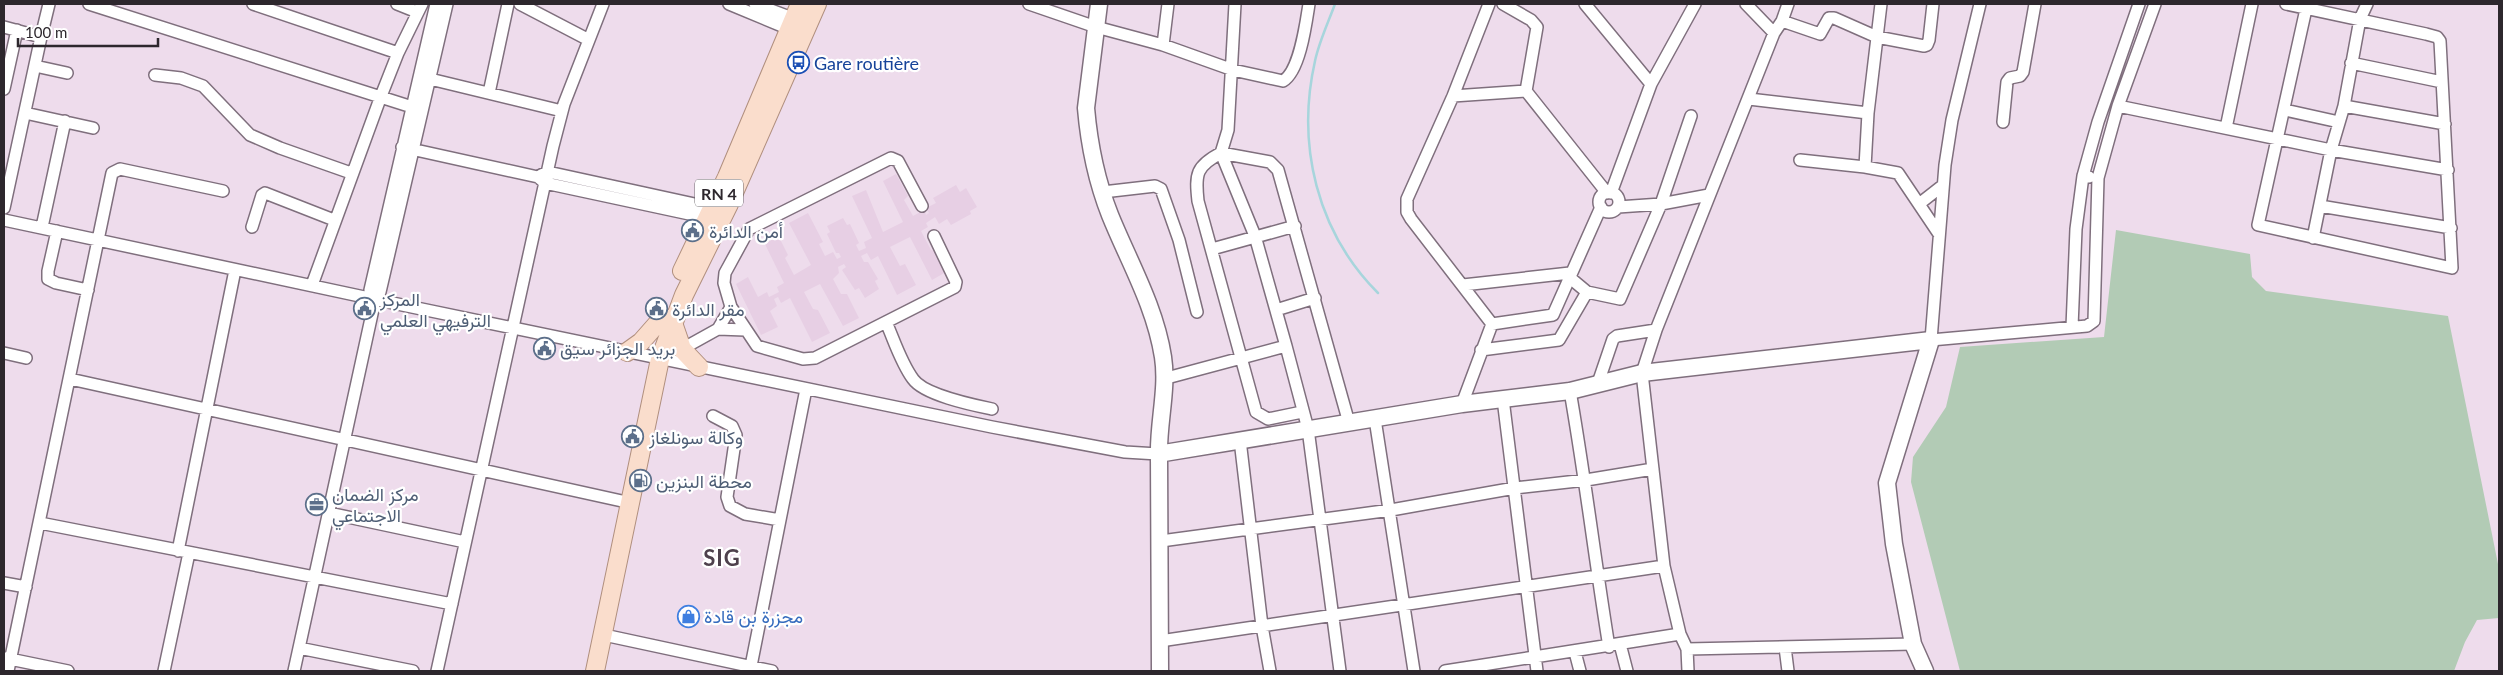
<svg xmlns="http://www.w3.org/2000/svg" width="2503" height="675" viewBox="0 0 2503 675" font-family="Lato,Vazirmatn,sans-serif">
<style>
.built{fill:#e7cfe4}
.green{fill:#b2cbb5}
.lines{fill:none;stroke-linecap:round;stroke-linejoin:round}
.stream{stroke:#a7d5dc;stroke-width:2.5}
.street-casing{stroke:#7f6f7d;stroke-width:14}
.secondary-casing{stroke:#7f6f7d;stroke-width:19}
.primary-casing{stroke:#b08f7e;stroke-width:20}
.street{stroke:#fff;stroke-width:11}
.secondary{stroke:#fff;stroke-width:16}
.primary{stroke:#faddcc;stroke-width:18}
.labels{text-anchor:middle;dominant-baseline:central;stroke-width:4.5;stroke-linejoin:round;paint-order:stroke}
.shield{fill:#fff;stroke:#6c686c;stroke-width:1}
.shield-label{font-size:16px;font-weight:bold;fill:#2d272d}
.transit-label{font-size:18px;fill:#164399;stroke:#fff;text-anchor:start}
.service-label{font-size:18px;fill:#4e5e75;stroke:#fff;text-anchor:start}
.shop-label{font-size:18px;fill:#366cbe;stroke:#fff;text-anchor:start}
.district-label{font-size:22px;font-weight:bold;letter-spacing:1px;fill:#4e404c;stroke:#fff}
</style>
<rect width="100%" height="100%" fill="#eedcec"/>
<path class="built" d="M 896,174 L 908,196 L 904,200 L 913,216 L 924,210 L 926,215 L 929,213 L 926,208 L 936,203 L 933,198 L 956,185 L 960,192 L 966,188 L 977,207 L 970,211 L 971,214 L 951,225 L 947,219 L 939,224 L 935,217 L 926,223 L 928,227 L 921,231 L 931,250 L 936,251 L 946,272 L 932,280 L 910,237 L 890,247 L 900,266 L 905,264 L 916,285 L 897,295 L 878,256 L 871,260 L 867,253 L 861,256 L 864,262 L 868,262 L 878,279 L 875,281 L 879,289 L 865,298 L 859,288 L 855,290 L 842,270 L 846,267 L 844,264 L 838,267 L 839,273 L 833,279 L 841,294 L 847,294 L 859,318 L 843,326 L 820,284 L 804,292 L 813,309 L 818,310 L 830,333 L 812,342 L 790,298 L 781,303 L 778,297 L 774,299 L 777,306 L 770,311 L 778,327 L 761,335 L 736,284 L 748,277 L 758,297 L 767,292 L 769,297 L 779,292 L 777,287 L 784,283 L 763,240 L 777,233 L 788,255 L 785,258 L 794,275 L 811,265 L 789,223 L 808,213 L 823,242 L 819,244 L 825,256 L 833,252 L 837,259 L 841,257 L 839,253 L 836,253 L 827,234 L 830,232 L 827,226 L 843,218 L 847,225 L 850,224 L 859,243 L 856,245 L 859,251 L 866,248 L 864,242 L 872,238 L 852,196 L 866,190 L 883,232 L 903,222 L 883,181 Z"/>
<path class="green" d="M 2116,230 L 2250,254 L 2252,277 L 2266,291 L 2448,316 L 2499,569 L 2499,618 L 2477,620 L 2465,642 L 2454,671 L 1960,671 L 1911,482 L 1913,457 L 1946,407 L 1960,347 L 2104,337 Z"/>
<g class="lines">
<path class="stream" d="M 1335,4 C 1328,23 1319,42 1315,61 C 1296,145 1317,232 1378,293"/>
<defs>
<path id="street" d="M 89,4 L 412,107
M 253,4 L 398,53
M 397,4 L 417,12
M 520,4 L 589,40
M 729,4 L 794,31
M 755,4 L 800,21
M 1029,4 L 1096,27 L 1163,45 L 1233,70 L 1283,81 C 1300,71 1306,23 1309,4
M 1235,4 L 1228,130 L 1221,153 C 1196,166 1195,174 1198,201 L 1256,412 L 1268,419 L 1302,412
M 1489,4 L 1453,96 L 1407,199 L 1407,212 L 1411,219 L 1492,324
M 1503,4 L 1531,20 L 1537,27 L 1526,91
M 1585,4 L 1651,84
M 1746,4 L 1774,33
M 1881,4 L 1868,113 L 1865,167 L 1898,173 L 1939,234
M 1980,4 L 1952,120 L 1945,165 L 1931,340 L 2087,326 L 2094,321 L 2098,178 L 2118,106 L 2155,4
M 2286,4 L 2426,34 L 2437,37 L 2440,41 L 2452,268 L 2258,225 L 2306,9
M 1782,21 L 1820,34 L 1829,18 L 1834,18 L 1877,37 L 1924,46 L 1927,45 L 1929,40 L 1933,4
M 4,27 L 41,37 L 49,4
M 1163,45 L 1168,4
M 2351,63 L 2442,82
M 35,66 L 67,73
M 155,75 L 181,78 L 203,86 L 250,135 L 280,148 L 351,173
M 430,79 L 562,111
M 4,89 L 17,30
M 489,93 L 508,4
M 1453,96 L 1526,91 L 1607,193
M 1749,99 L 1868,113
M 2118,106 L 2331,150 L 2448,170
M 2344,106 L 2445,124
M 2285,110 L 2339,122
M 25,113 L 93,128
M 2003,122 L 2007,82 L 2010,78 L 2020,76 L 2023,72 L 2035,4
M 2226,128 L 2252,4
M 402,147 L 538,177 L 545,183 L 708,218
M 1800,160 L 1865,167
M 541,175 L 548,172 L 713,208
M 2083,176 L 2098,122 L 2139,4
M 1103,192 L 1155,186 L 1161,189 L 1179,240 L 1197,312
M1599 202a10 10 0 1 1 20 0a10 10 0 1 1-20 0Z
M 1611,193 L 1651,84 L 1695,4
M 1919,204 L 1942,186
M 922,206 L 898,161 L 891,158 L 749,229 L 725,273 L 724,283 L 731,307 L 757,346 L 803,359 L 815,358 L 955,287 L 956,282 L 934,236
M 2320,206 L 2451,228
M 1618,207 L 1661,204 L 1709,195
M 4,208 L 41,37
M 4,220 L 383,301 L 992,427 L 1125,452 L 1158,454
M 42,227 L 65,121
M 252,227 L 262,195 L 265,193 L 334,220
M 57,231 L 48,271 L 48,279 L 56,283 L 88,290
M 2313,238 L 2331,150 L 2344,106 L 2360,19 L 2367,4
M 1212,249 L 1295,226
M 312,285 L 381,96 L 398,53 L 422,4
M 1463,285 L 1570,273
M 1587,292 L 1620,299 L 1661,204 L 1691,116
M 375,300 L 370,290 L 436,4
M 1276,310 L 1315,298
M 886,322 C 894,340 901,363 913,379 C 924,395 973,405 992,409
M 2072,327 L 2076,229 L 2083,176 L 2089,177
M 718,329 L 745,330
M 1286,346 L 1255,236 L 1221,153 L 1270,162 L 1278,170 L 1349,423
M 682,349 L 718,329 L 731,307
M 1481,350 L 1559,340 L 1587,292 L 1569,277
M 4,353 L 26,358
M 70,379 L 631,503
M 1163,379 L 1286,346 L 1308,429 L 1340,671
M 1598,383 L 1613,339 L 1617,336 L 1656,330
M 1570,391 C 1585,476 1595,561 1609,647
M 1503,399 L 1537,671
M 1462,404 L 1492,324 L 1553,315 L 1601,207
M 713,416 L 732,426 L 736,435 L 727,497 L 730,506 L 745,514 L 780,520
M 1375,419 L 1414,671
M 1240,440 L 1262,626 L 1270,671
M 329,513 L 465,542
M 40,523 L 452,604
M 1161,541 L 1391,510 L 1515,488 L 1586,480 L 1653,469
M 178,551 L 235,270
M 4,583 L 26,587
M 604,635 L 772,671
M 1160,641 L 1664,566
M 1620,644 L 1627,671
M 1785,647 L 1788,671
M 299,648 L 413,671
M 1687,649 L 1913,644
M 1575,652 L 1580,671
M 5,658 L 68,671
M 8,671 L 112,173 L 120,169 L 223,191
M 164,671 L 189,553
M 294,671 L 375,300 L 380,292 L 447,4
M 437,671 L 553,146 L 564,104 L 603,4
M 750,671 L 806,389
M 1445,671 L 1680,634
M 1688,671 L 1687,649 L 1680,634 L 1664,566 L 1642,373 L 1656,330 L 1774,33 L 1782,21 L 1788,4"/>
<path id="secondary" d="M 1099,4 L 1086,108 C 1089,143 1097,182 1110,215 C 1129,262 1155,306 1163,357 C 1168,389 1158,423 1159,455 C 1159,527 1160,599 1160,671
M 1158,454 L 1462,404 L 1570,391 L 1642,373 L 1931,340 L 1887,483 L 1894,544 L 1913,644 L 1925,671"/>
<path id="primary" d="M 682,271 L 727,177 L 800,4
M 673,323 L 682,349 L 699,367
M 627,352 L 641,342 L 663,317
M 595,671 L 660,359 L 684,295 L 729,204 L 817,4"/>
</defs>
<use href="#street" class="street-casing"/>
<use href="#secondary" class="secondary-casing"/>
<use href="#primary" class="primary-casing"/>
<use href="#street" class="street"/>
<use href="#secondary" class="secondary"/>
<use href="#primary" class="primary"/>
</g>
<defs>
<symbol id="bus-ring" viewBox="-11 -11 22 22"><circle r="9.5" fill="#fff" stroke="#1a4fb4" stroke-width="1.5"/><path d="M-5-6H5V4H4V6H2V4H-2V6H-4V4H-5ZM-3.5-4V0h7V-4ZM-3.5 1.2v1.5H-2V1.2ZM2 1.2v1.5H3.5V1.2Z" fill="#1a4fb4"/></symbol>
<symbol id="civic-ring" viewBox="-11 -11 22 22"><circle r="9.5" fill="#fff" stroke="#5c6f8a" stroke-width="1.5"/><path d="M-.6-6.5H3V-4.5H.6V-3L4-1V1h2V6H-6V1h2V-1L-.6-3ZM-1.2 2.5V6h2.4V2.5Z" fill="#5c6f8a"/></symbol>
<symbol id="fuel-ring" viewBox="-11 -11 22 22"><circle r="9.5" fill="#fff" stroke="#5c6f8a" stroke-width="1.5"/><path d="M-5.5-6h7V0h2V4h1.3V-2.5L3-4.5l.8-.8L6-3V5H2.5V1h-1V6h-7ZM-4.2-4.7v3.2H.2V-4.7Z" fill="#5c6f8a"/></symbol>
<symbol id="office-ring" viewBox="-11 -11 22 22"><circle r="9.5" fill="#fff" stroke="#5c6f8a" stroke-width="1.5"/><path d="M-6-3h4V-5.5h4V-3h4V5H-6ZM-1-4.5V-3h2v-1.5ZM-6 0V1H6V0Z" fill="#5c6f8a"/></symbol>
<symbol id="shop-ring" viewBox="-11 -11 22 22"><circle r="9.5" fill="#fff" stroke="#3f7fe0" stroke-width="1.5"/><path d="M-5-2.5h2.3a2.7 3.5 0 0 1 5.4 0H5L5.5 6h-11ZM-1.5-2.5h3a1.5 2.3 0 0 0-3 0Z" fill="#3f7fe0"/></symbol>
</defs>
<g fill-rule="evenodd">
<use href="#bus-ring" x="786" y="50" width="25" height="25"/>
<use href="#civic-ring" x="680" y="218" width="25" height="25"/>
<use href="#civic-ring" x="352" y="296" width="25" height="25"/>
<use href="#civic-ring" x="644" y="296" width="25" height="25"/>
<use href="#civic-ring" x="532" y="336" width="25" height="25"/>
<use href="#civic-ring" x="620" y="424" width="25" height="25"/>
<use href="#fuel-ring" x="628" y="468" width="25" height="25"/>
<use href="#office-ring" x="304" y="492" width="25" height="25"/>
<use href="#shop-ring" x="676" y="604" width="25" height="25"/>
</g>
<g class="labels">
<rect class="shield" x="695" y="179.5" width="48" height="27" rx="4"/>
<g class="shield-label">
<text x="719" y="193">RN 4</text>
</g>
<g class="transit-label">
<text x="814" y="63">Gare routière</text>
</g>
<g class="service-label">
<text x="709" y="231">أمن الدائرة</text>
<text x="380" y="299">المركز<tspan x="380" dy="21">الترفيهي العلمي</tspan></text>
<text x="672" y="309">مقر الدائرة</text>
<text x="560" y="348">بريد الجزائر سيق</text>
<text x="649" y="437">وكالة سونلغاز</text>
<text x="656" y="481">محطة البنزين</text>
<text x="332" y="494">مركز الضمان<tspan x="332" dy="21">الاجتماعي</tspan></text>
</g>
<g class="shop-label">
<text x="704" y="616">مجزرة بن قادة</text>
</g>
<g class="district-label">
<text x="722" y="557">SIG</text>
</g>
</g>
<rect width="2503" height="675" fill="none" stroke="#2d272d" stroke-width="10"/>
<path d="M18 38v8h140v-8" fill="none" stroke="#2d272d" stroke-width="2.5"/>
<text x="25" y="38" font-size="15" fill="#2d272d" stroke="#ffffff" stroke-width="4" paint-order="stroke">100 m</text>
</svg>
